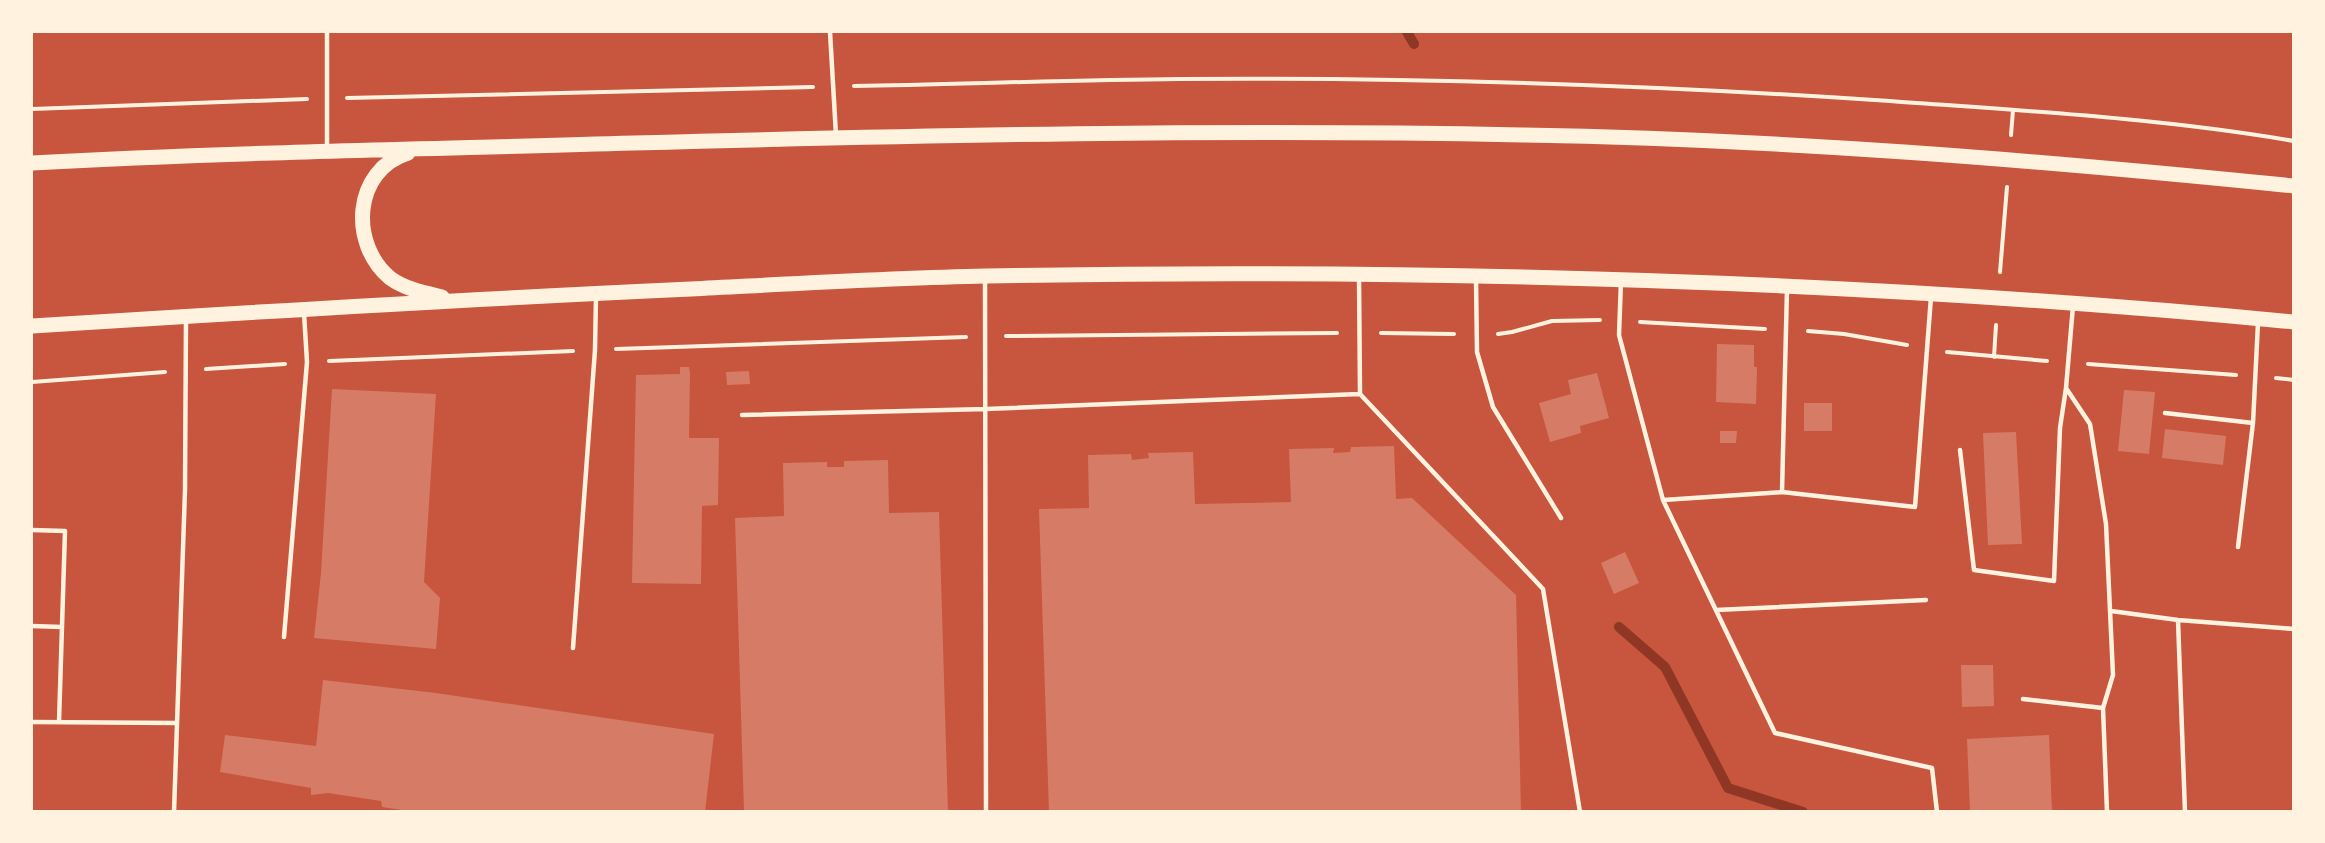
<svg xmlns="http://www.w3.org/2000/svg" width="2325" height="843" viewBox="0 0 2325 843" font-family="Jost,sans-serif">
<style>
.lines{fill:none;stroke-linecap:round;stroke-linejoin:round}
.stream{stroke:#8f3625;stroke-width:10}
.building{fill:#d67c66}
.path{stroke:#fff3e0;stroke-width:4}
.service{stroke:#fff3e0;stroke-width:4.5}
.primary{stroke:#fff3e0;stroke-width:15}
</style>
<rect width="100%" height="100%" fill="#c8553d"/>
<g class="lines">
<path class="stream" d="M 1407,32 L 1414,44
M 1619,627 L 1665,667 L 1728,788 L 1803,812"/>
</g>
<path class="building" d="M 1717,344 L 1754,345 L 1754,367 L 1757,367 L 1756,404 L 1716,402 Z
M 680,367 L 689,367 L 690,373 L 689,438 L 719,438 L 718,505 L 702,506 L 701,584 L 632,583 L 636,375 L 680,374 Z
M 749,371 L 750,384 L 727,385 L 726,372 Z
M 1597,373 L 1609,418 L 1580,426 L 1581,433 L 1550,442 L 1539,403 L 1571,394 L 1568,380 Z
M 332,389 L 436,394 L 424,582 L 440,598 L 436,649 L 314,638 L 321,573 Z
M 2124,390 L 2155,392 L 2149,454 L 2118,451 Z
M 1804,403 L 1832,403 L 1832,431 L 1804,431 Z
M 2165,429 L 2226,436 L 2223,465 L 2162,458 Z
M 1720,431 L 1737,431 L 1736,443 L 1720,443 Z
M 2016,432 L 2022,544 L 1988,545 L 1983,433 Z
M 1394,446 L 1396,499 L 1412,498 L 1516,595 L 1521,812 L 1049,812 L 1039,509 L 1089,508 L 1088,455 L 1131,454 L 1132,460 L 1149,458 L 1148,453 L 1193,452 L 1195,504 L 1291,502 L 1289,449 L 1334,448 L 1333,453 L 1350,452 L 1351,447 Z
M 888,460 L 889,513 L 939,512 L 948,812 L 744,812 L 735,518 L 784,516 L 783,463 L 827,462 L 827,467 L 844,467 L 844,461 Z
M 1625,552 L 1639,583 L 1614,594 L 1601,563 Z
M 1961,665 L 1993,665 L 1994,706 L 1962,707 Z
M 323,680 L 436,693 L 714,734 L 705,812 L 415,812 L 382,807 L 381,801 L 328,793 L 311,795 L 311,788 L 220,772 L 225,735 L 316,746 Z
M 2049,735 L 2052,812 L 1970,812 L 1967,739 Z"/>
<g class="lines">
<path class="path" d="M 854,86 C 963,84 1071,80 1180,79 C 1416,77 1654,85 1890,101 C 2025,111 2160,118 2294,141
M 347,98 L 813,87
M 32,109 L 307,99
M 2011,135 L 2013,110
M 2000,272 L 2007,187
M 1640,322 L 1765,329
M 1808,331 L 1844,334 L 1907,345
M 1381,333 L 1454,334
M 1498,334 L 1512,332 L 1552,321 L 1600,320
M 1006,336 L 1337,333
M 616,349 L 966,337
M 1947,352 L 2047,361
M 1994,357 L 1996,325
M 329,361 L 573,351
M 2088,364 L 2236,375
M 206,369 L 285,364
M 2276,378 L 2294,380
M 32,382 L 165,372"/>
<path class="service" d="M 830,32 L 836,135
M 327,149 L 327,32
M 1359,276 L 1360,394
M 1476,279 L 1477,352 L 1493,407 L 1561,518
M 985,280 L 986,812
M 1621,281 L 1619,335 L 1663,500 L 1782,492 L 1915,507 L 1931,297
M 2073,306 L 2066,388 L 2090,424 L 2106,524 L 2113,675 L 2103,708 L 2107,812
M 2165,413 L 2253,423
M 742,415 L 986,409 L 1360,394 L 1543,589 L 1580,812
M 1960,450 L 1974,570 L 2054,581 L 2060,428 L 2066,388
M 1782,492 L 1787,289
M 1663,500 L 1775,733 L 1932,768 L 1937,812
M 32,530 L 65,531 L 59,722
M 2238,547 L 2253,423 L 2258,323
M 1716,610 L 1926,600
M 2111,611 L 2178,620 L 2294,629
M 2178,620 L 2185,812
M 32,626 L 62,627
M 284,637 L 307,362 L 304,313
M 573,648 L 595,350 L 596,296
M 2023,699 L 2103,708
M 32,722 L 177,723
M 174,812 L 185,490 L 186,318"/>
<path class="primary" d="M 408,153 C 353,170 349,244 390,278 C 405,289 425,293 442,297
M 32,163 C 232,152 433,149 634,143 C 930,135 1226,129 1522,135 C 1779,139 2037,160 2294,186
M 32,326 C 251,312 471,299 691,289 C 789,284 888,278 986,276 C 1422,268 1859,280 2294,322"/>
</g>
<rect width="2325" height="843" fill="none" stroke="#fff3e0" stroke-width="66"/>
</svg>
